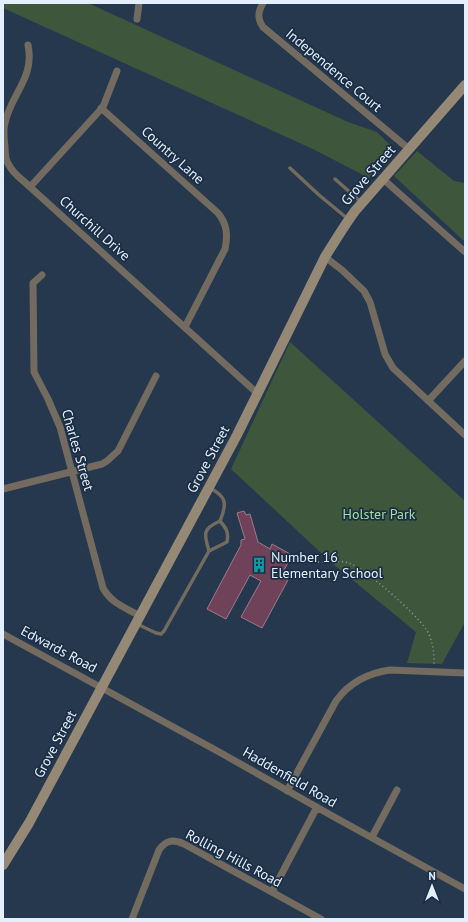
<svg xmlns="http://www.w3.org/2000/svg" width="468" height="922" viewBox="0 0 468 922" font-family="'PT Sans',sans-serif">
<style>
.green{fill:#3e573c}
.building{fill:#6f425a;stroke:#9b7a8b}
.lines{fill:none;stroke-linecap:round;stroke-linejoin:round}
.path{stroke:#8a99ac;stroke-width:1.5;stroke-dasharray:1 3;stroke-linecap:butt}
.lane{stroke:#736b5f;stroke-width:3.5}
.street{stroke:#736b5f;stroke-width:7}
.secondary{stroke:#958875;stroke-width:10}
.labels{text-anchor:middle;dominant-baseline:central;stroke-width:3.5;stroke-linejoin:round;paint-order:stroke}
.street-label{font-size:14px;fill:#e3effe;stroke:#1b2e43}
.park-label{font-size:14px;fill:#a5dda1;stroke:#1b2e43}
.poi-label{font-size:14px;fill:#e3effe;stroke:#1b2e43;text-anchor:start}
</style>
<rect width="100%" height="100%" fill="#25384e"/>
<path class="green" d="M 3,3 L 88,3 L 348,122 L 377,132 L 392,147 L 369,178 L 313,149 L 3,8 Z
M 417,151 L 454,181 L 465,183 L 465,242 L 394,176 Z
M 290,342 L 465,501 L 465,622 L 442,664 L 407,663 L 416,632 L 333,564 L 231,469 Z"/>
<path class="building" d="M 244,511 L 246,515 L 250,514 L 258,542 L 270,549 L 272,544 L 292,555 L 281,576 L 288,580 L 262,628 L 241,617 L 261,581 L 250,575 L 226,619 L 207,609 L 241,545 L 241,540 L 245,539 L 237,513 Z"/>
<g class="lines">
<path class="path" d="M 318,562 C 327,562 340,560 349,563 C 366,569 415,613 426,629 C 433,640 434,652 434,665"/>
<path class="lane" d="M 290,168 L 319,195 L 348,219
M 335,179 L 361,202
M 209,551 L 227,542 C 229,532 226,528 220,521
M 137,624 L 156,633 L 161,634 L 164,631 L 209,551 C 204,534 202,529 220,521 C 227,504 227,497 210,488"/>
<path class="street" d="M 263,3 C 258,12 257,18 263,27 L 409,149
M 137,19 L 139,3
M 28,45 C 35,78 11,94 5,123 C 3,130 4,139 5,147 C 5,153 5,160 9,165 C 13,174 23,180 30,187 L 258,394
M 101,108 L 218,213 C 227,224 228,235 225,249 L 185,327
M 383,179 L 465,252
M 30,187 L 103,107 L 117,71
M 325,257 L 342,270 L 364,291 L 370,302 L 385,354 L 393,368 L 465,435
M 42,275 L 33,283 L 34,372 L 48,399 L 60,427 L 103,588 C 111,603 126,608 140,616
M 428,401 L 465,361
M 3,489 L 102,464 L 107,461 L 118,451 L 156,376
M 3,634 L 221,753 L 336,818 L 465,889
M 287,791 L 336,701 C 349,683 368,673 390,670 L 465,673
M 372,837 L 397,790
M 272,892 L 317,807
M 132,919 L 159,850 C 166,840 173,839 184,844 L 321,919"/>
<path class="secondary" d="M 3,865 L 29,823 L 237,435 L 325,257 C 335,241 344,226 355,211 L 465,85"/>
</g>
<defs>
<symbol id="building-bare" viewBox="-9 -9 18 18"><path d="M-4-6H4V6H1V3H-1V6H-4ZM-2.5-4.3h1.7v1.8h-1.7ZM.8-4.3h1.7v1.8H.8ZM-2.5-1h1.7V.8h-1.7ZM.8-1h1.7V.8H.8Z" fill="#0f9aa8" stroke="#1b2e43" stroke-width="2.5" paint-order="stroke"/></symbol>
</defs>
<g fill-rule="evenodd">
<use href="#building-bare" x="248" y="554" width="22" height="22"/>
</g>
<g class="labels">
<g class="street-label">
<text transform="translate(334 70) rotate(40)">Independence Court</text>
<text transform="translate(173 155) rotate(42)">Country Lane</text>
<text transform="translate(368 175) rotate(-49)">Grove Street</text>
<text transform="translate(95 228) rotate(42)">Churchill Drive</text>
<text transform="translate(78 450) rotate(74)">Charles Street</text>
<text transform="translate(208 459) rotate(-62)">Grove Street</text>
<text transform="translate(59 649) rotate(28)">Edwards Road</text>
<text transform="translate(55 744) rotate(-62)">Grove Street</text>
<text transform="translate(290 777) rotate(30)">Haddenfield Road</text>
<text transform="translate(234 858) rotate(28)">Rolling Hills Road</text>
</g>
<g class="park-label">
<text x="379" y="514">Holster Park</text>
</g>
<g class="poi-label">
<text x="271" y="557">Number 16<tspan x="271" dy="16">Elementary School</tspan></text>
</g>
</g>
<rect width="468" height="922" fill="none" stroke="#e3effe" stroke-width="8"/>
<g transform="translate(432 886)" stroke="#1b2e43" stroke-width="3" paint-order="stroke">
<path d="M0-3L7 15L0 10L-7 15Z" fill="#e3effe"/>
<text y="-6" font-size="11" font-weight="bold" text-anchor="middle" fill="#e3effe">N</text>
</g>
</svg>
